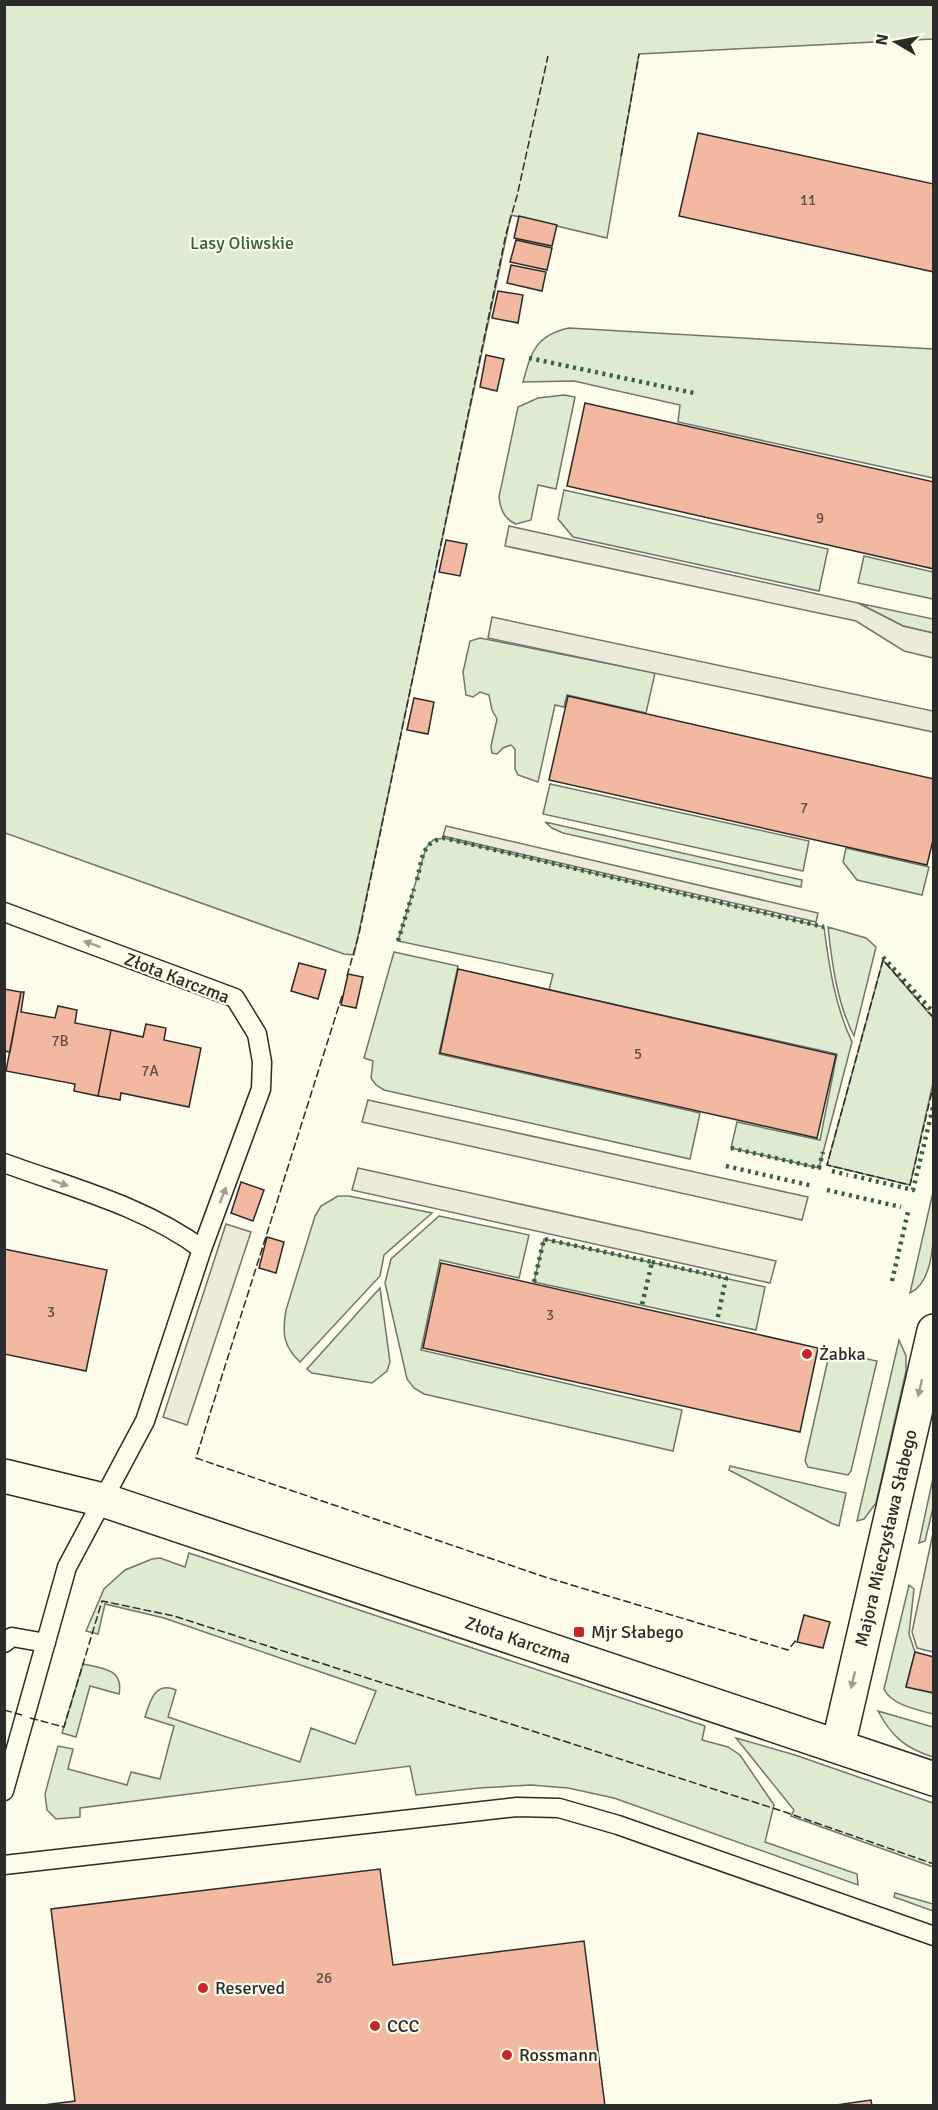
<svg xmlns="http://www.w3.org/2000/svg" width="938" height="2110" viewBox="0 0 938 2110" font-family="Signika,sans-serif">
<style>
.green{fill:#deebd1;stroke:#74746e;stroke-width:1.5}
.parking{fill:#eceadb;stroke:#74746e;stroke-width:1.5}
.building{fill:#f2b8a0;stroke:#2b2b2b;stroke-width:1.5}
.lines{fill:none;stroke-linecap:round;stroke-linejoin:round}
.service-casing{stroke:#2b2b2b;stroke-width:21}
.minor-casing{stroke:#2b2b2b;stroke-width:36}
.service{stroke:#fdfbea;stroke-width:18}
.minor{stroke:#fdfbea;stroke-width:33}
.hedge{stroke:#34623c;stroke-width:4.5;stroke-dasharray:3 4.5;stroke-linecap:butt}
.fence{stroke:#2b2b2b;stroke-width:1.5;stroke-dasharray:8 3;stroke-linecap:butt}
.oneway{fill:#9e9d94}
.poi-dot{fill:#c62828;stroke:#fdfbea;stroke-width:2}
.labels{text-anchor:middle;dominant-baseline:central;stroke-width:4.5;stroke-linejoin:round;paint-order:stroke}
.number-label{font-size:15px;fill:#5d4e48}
.park-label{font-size:18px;fill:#34623c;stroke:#fdfbea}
.street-label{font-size:18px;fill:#2b2b2b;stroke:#fdfbea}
.poi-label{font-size:18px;fill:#2b2b2b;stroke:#fdfbea;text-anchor:start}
</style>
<rect width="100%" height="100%" fill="#fdfbea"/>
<path class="green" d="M 5,5 L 933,5 L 933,39 L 639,54 L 607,238 L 511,215 L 354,955 L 344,954 L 5,833 Z
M 569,328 L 933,349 L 933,478 L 678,422 L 680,405 L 574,381 L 523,382 C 531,352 536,335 569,328 Z
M 564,395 L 575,397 L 556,489 L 538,485 L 531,520 L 516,524 C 504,519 500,509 499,497 L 518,407 L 538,398 Z
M 564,490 L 828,549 L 819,591 L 573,537 L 558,519 Z
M 864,556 L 933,572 L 933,599 L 858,583 Z
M 858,603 L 933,619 L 933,633 L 903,626 Z
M 480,638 L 655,673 L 646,713 L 567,695 L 564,707 L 555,705 L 538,782 L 518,775 L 515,769 L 515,749 L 511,745 L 503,748 L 497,754 L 492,753 L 491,746 L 497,719 L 492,710 L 489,695 L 480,692 L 473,697 L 466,695 L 463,672 L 470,641 Z
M 550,784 L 809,841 L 803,871 L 543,814 Z
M 545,822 L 802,880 L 801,887 L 563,833 L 552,828 Z
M 444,838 L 824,927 C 829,966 835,1006 852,1042 L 819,1168 L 731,1148 L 737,1122 L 820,1140 L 837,1054 L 549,990 L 553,974 L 398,941 L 426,848 L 433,840 Z
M 846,848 L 929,867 L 922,895 L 857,880 L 843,862 Z
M 828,927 L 866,938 L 876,947 L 854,1036 C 837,1003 832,964 828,927 Z
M 394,952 L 458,966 L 439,1054 L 700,1113 L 690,1159 L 384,1090 L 376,1085 L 371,1078 L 373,1061 L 364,1058 Z
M 883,960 L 933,1018 L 933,1083 L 910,1185 L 827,1165 Z
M 933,1192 C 934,1221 938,1280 910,1293 Z
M 338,1196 L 349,1196 L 432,1213 L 384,1255 L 380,1276 L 300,1362 C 283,1346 282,1333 286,1310 L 315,1216 L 321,1206 Z
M 439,1216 L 529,1235 L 519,1278 L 440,1260 L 421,1350 L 682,1410 L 673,1451 L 424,1394 L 414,1388 L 407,1379 L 385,1283 L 391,1259 Z
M 544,1239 L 765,1287 L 756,1330 L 534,1282 Z
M 380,1288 L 390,1362 L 387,1371 L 372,1383 L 312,1373 L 307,1369 Z
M 899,1340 L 906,1356 L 906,1371 L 876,1503 L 864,1519 L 857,1521 Z
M 834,1352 L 877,1361 L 851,1471 L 848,1475 L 808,1467 L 805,1461 L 829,1355 Z
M 730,1466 L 846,1493 L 839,1526 L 831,1523 L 729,1470 Z
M 933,1478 L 933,1508 L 925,1541 L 919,1543 Z
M 189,1553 L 705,1726 L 702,1740 L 728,1747 L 740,1755 L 774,1805 L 765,1842 L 857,1874 L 858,1885 L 614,1798 L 568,1788 L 531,1785 L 479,1788 L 416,1795 L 410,1766 L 80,1808 L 80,1817 L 56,1819 L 47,1810 L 45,1794 L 58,1746 L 73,1749 L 68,1769 L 127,1785 L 131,1772 L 160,1779 L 174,1726 L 145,1717 C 150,1701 155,1681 176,1690 L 168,1717 L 300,1762 L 311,1728 L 355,1744 L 376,1691 L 164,1618 L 105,1604 L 98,1634 L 86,1631 L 104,1589 L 125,1570 L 152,1559 L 160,1558 L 185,1567 Z
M 909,1585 L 914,1589 L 909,1634 L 915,1652 L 906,1687 L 933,1693 L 933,1714 C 918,1710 891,1705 884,1689 Z
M 83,1664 C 102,1668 124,1669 119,1694 L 90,1686 L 76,1737 L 62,1733 Z
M 878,1711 L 933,1727 L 933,1757 C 905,1748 892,1737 878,1711 Z
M 736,1738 L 795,1755 L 933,1803 L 933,1867 L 791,1816 L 794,1810 Z
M 895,1893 L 933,1904 L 933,1911 L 894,1897 Z"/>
<path class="parking" d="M 509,526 L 858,603 L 903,626 L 933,633 L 933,658 L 904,651 L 856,621 L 505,546 Z
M 492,617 L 933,711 L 933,732 L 488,638 Z
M 446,826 L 818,913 L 816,922 L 443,836 Z
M 368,1100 L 808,1197 L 802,1220 L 362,1122 Z
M 358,1168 L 776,1261 L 770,1283 L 352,1190 Z
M 226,1224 L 251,1232 L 187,1425 L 163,1417 Z
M 933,1533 L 933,1652 L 917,1648 L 912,1632 Z"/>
<path class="building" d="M 698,133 L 934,184 L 934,272 L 679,216 Z
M 519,216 L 557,225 L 552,246 L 514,238 Z
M 516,240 L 552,248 L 547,270 L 510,262 Z
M 511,265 L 546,272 L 542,291 L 507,283 Z
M 498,291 L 523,295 L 518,323 L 492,318 Z
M 486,355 L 504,359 L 497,391 L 480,387 Z
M 585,403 L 934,482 L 934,569 L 567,486 Z
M 446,540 L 467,544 L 460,576 L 439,572 Z
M 568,696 L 934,779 L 934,836 L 927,865 L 549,780 Z
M 414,698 L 434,702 L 428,734 L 407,730 Z
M 299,963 L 326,970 L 318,999 L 291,991 Z
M 458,969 L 836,1055 L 817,1138 L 440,1053 Z
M 348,974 L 363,977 L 356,1008 L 341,1005 Z
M 4,989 L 21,992 L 10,1052 L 4,1051 Z
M 21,992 L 24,992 L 21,1012 L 55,1018 L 58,1006 L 77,1010 L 75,1023 L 111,1030 L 98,1096 L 74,1091 L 75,1084 L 6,1071 Z
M 146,1024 L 166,1028 L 164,1040 L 201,1048 L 189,1107 L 121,1093 L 120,1100 L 98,1096 L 111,1030 L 143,1037 Z
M 241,1182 L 264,1190 L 253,1221 L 231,1213 Z
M 267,1237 L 284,1242 L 276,1273 L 259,1268 Z
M 4,1249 L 107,1270 L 86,1371 L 4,1354 Z
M 441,1263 L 818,1348 L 800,1432 L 423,1348 Z
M 804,1615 L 830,1622 L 823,1648 L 797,1642 Z
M 915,1652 L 934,1657 L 934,1693 L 906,1687 Z
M 380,1869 L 393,1965 L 584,1941 L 605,2106 L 36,2106 L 75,2101 L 51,1909 Z
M 871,2100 L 872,2106 L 829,2106 Z"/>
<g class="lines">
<defs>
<path id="service" d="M 4,912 L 235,998 L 257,1034 L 262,1062 L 261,1089 L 202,1249 L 145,1421 L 67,1567 L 4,1791
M 4,1163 C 72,1188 144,1206 202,1249
M 4,1643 L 12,1637 L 46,1643
M 4,1865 L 517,1807 L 559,1808 L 618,1825 L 934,1936"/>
<path id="minor" d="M 4,1476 L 103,1500 L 934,1779
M 838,1746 L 934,1331"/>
</defs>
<use href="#service" class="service-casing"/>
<use href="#minor" class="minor-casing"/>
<use href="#service" class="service"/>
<use href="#minor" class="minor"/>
<path class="hedge" d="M 529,358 L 694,393
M 417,880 C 422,860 421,842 444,838 L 824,927
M 398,941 L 414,889
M 883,957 L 934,1013
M 731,1148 L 819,1168 L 823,1152
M 726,1166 L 813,1186
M 832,1171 L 848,1175
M 854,1176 L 913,1190 L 934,1103
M 827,1190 L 901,1207
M 652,1262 L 726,1278 L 717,1321
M 892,1281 L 908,1212
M 534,1282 L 544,1239 L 652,1262 L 642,1305"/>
<path class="fence" d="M 621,156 L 639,54
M 347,976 L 359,934 L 506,234 L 517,196 L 548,56
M 342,996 L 196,1458 L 545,1577 L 788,1650 L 797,1639
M 934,1018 L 883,960 L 827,1165 L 910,1185 L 934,1083
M 4,1710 L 22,1715
M 30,1718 L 64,1727 L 102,1601 L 174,1616 L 785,1812 L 934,1864"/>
</g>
<defs><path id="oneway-solid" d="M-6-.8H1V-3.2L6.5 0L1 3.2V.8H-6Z" transform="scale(1.5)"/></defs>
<g class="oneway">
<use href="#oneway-solid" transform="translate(92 944) rotate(-160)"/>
<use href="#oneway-solid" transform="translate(60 1183) rotate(20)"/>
<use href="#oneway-solid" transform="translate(223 1195) rotate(-69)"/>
<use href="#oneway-solid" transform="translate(920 1388) rotate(103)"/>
<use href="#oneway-solid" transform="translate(853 1680) rotate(103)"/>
</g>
<g class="poi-dot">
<circle cx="807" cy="1354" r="6"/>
<rect x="573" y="1626" width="12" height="12" rx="3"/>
<circle cx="203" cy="1988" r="6"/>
<circle cx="375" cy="2026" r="6"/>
<circle cx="507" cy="2055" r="6"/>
</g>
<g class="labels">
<g class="number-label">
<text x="808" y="200">11</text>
<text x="820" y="518">9</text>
<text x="804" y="808">7</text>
<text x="60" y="1041">7B</text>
<text x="638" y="1054">5</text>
<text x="150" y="1071">7A</text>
<text x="51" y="1312">3</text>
<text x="550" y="1315">3</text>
<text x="324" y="1978">26</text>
</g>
<g class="park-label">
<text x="242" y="243">Lasy Oliwskie</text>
</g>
<g class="street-label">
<text transform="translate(177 978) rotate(21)">Złota Karczma</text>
<text transform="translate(886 1538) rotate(-77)">Majora Mieczysława Słabego</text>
<text transform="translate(518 1640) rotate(19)">Złota Karczma</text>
</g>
<g class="poi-label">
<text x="819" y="1354">Żabka</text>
<text x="591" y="1632">Mjr Słabego</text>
<text x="215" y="1988">Reserved</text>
<text x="387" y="2026">CCC</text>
<text x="519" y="2055">Rossmann</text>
</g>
</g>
<rect width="938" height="2110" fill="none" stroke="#2b2b2b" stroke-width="12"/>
<g transform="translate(896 42) rotate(280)" stroke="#fdfbea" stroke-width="4.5" paint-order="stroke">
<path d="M0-4.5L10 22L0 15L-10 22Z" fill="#2b2b2b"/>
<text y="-9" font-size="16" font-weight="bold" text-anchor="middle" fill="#2b2b2b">N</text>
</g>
</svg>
